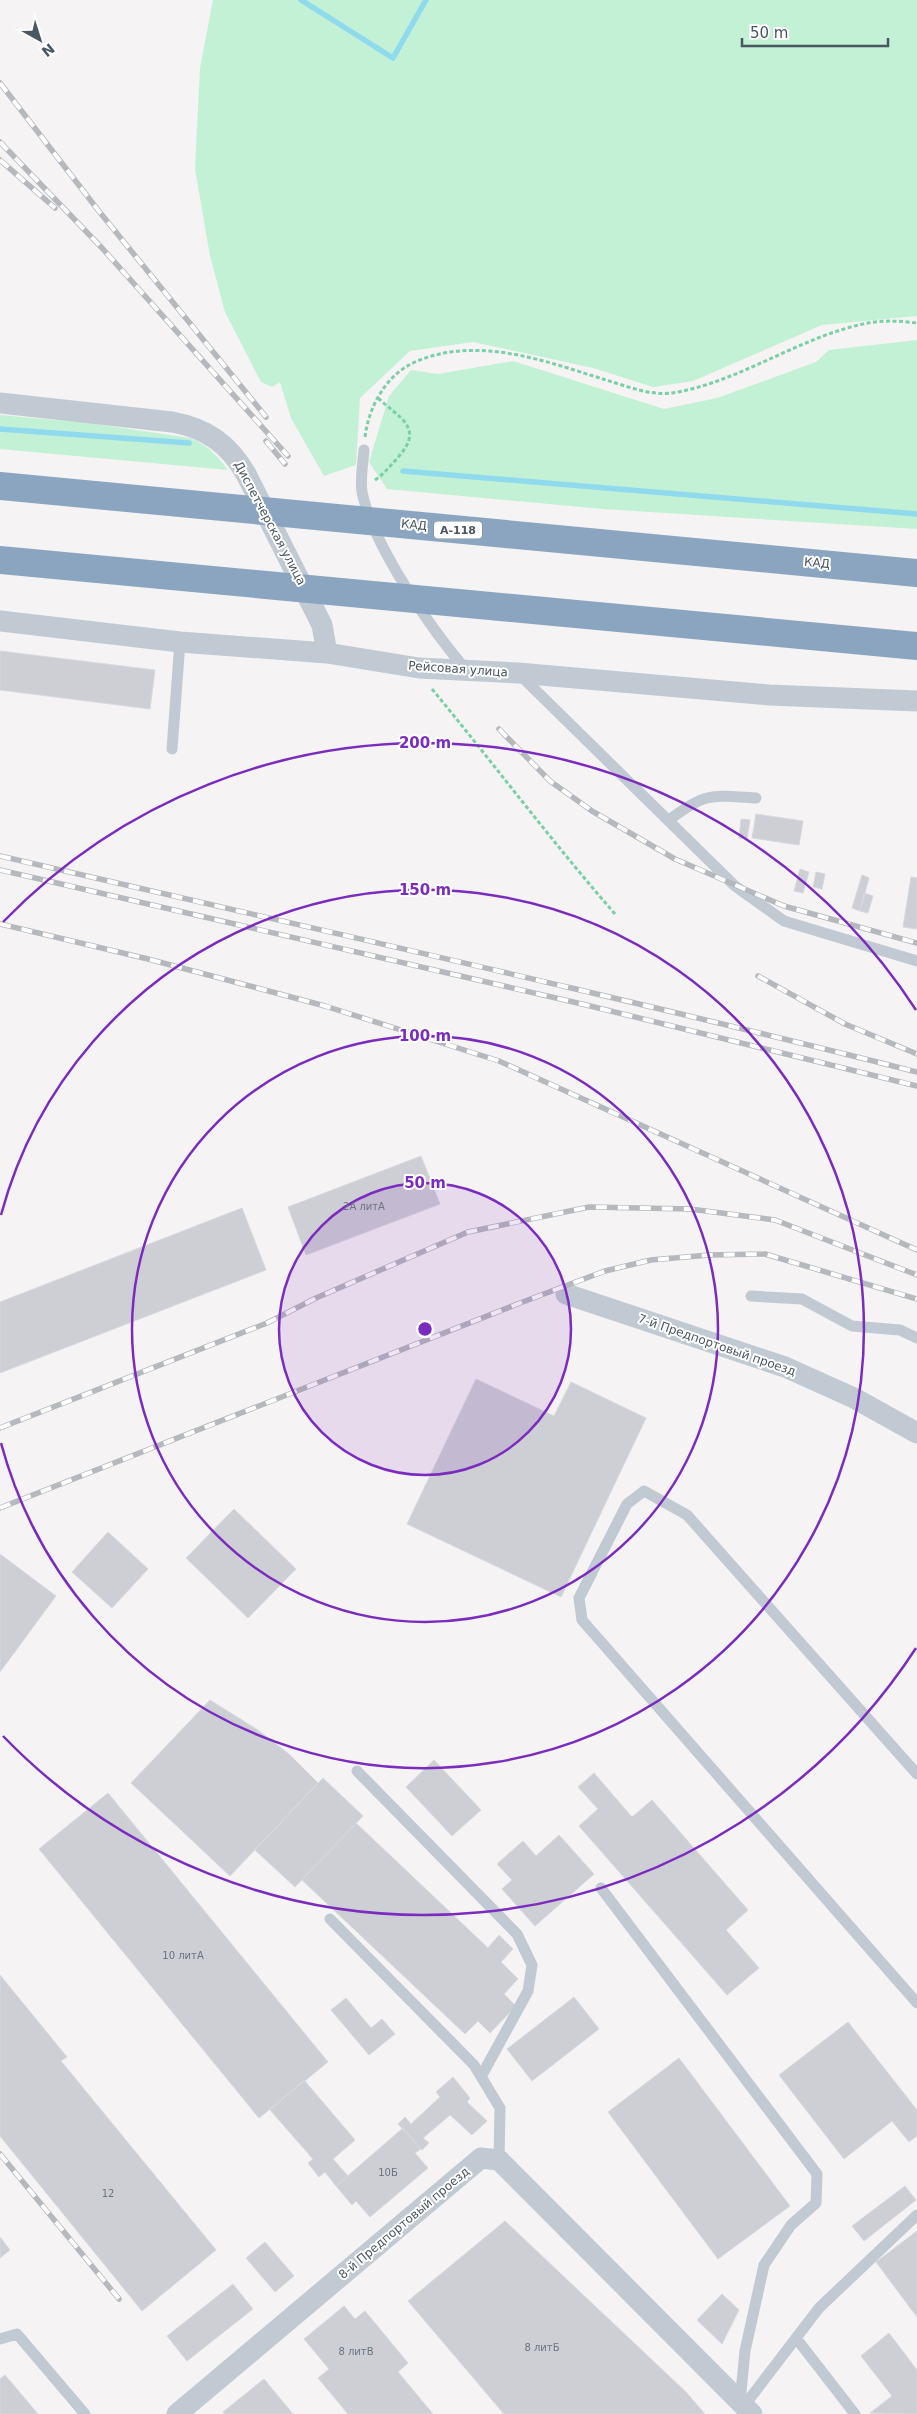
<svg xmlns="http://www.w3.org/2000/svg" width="917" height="2414" viewBox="0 0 917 2414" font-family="'DejaVu Sans',sans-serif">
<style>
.green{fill:#c3f1d5}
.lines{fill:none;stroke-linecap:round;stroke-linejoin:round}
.stream{stroke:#90daee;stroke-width:5.5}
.building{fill:#cdcfd5;stroke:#d7d9de}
.path{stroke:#7ad0a6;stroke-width:3;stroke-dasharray:4 2.5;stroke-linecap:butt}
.service{stroke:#c1cad2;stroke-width:11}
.minor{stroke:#c1cad2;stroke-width:21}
.motorway{stroke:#8ba5c1;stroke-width:28}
.rail-casing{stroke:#b5b8bd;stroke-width:5.5}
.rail{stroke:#fff;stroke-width:4;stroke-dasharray:11;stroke-linecap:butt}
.ring{fill:none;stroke:#7b2cbf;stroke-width:2.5}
.labels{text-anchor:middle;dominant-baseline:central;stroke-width:4;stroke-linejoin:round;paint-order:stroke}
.number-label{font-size:10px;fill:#6b747e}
.shield{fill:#fff;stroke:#808990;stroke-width:1}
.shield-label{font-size:11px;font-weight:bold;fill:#4a5661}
.street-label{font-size:12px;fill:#4a5661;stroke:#fff}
.centre{fill:#7b2cbf;stroke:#fff;stroke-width:2.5}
.ring-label{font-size:15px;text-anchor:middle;font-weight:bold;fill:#7b2cbf;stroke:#fff;stroke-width:4;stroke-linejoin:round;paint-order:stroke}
</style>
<rect width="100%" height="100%" fill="#f5f3f3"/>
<path class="green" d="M 213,0 L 917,0 L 917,316 L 822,325 L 693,381 L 653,387 L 593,368 L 473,342 L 410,351 L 360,398 L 356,465 L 324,476 L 291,418 L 280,382 L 272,387 L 261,382 L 225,312 L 210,256 L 195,169 L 200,68 Z
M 917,340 L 917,529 L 603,509 L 387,489 L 369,462 L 389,396 L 411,370 L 438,374 L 513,361 L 664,409 L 717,398 L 816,362 L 829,350 Z
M 0,415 L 89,423 L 190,438 C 207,445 217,455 228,470 L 0,449 Z"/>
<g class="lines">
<path class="stream" d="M 301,0 L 393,58 L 426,0
M 0,429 L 189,443
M 403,471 L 917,514"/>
</g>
<path class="building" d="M 0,651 L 155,670 L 150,709 L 0,690 Z
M 756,814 L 803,821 L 799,845 L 752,838 Z
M 741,819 L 750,820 L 747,839 L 739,838 Z
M 800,869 L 809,872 L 803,893 L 794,891 Z
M 816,872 L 825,874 L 822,889 L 813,887 Z
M 862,875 L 869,878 L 860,911 L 852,908 Z
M 911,877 L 917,878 L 917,929 L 903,927 Z
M 864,893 L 873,896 L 868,913 L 860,911 Z
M 421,1156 L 440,1204 L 306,1255 L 288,1207 Z
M 242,1208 L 266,1270 L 0,1373 L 0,1302 Z
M 476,1379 L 554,1416 L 571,1382 L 646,1418 L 561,1597 L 407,1524 Z
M 234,1509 L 296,1569 L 248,1618 L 186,1558 Z
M 108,1532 L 148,1569 L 112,1608 L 72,1572 Z
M 0,1554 L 56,1596 L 0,1672 Z
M 210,1700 L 258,1730 L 289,1754 L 318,1783 L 230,1876 L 131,1783 Z
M 434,1760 L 481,1810 L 452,1836 L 406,1787 Z
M 594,1773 L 632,1817 L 652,1800 L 748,1910 L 726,1930 L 759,1968 L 727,1995 L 579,1826 L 598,1809 L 578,1787 Z
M 323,1778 L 363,1816 L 295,1887 L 255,1850 Z
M 108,1793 L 328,2062 L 259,2118 L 39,1849 Z
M 356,1823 L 488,1948 L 499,1935 L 513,1949 L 501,1962 L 518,1979 L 504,1994 L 516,2006 L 490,2033 L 478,2021 L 465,2034 L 302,1880 Z
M 559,1835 L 594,1874 L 535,1926 L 502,1889 L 512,1880 L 497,1864 L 523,1841 L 536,1856 Z
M 0,1975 L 67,2057 L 61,2061 L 216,2250 L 142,2311 L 0,2136 Z
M 574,1997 L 599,2029 L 532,2081 L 507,2049 Z
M 346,1998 L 371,2028 L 382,2019 L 395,2034 L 369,2055 L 331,2010 Z
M 848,2022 L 917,2110 L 917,2136 L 909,2142 L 892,2121 L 844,2159 L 779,2075 Z
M 679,2058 L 790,2206 L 718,2259 L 608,2112 Z
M 453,2077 L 470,2098 L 467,2102 L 487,2121 L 472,2135 L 450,2115 L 423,2138 L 429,2143 L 422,2150 L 398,2124 L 405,2117 L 411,2124 L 440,2097 L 436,2092 Z
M 304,2080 L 355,2140 L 333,2159 L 348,2176 L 336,2186 L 325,2172 L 319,2177 L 308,2163 L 313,2159 L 270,2110 Z
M 403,2128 L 421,2149 L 415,2153 L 428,2168 L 370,2217 L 356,2201 L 352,2205 L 336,2186 Z
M 905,2186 L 916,2200 L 864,2241 L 852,2226 Z
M 505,2221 L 686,2392 L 705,2414 L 504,2414 L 408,2301 Z
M 917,2231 L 917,2317 L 876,2262 Z
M 0,2237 L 10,2250 L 0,2258 Z
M 265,2242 L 294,2276 L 275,2292 L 246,2258 Z
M 233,2284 L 253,2309 L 187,2361 L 167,2336 Z
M 722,2294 L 739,2310 L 722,2344 L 697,2320 Z
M 344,2306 L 355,2319 L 365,2311 L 408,2363 L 398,2372 L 433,2414 L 348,2414 L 318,2378 L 329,2369 L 304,2339 Z
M 889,2333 L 917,2370 L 917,2414 L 870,2413 L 892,2396 L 861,2356 Z
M 5,2375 L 38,2414 L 0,2414 L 0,2379 Z
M 264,2379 L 293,2414 L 225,2414 L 223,2412 Z"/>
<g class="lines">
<path class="path" d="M 365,437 C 369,406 386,375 415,362 C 477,335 545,361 606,380 C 626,386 651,396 672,393 C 741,382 800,336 868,323 C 883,320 902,321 917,323
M 375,480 C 385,473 392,464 400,455 C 424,427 398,417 378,398
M 432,689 C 494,764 552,842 616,915"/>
<path class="service" d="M 364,450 C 363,463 360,479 362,492 C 373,546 431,629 467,671
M 520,675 L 735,886 L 784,921 L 917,961
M 172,749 L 180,642
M 669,820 C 706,792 711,795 756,798
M 751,1296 L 802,1299 L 852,1326 L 900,1330 L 917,1338
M 357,1771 L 517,1934 L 532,1965 L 528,1991 L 482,2075
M 917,1774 L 687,1515 L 644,1491 L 627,1504 L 579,1598 L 582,1620 L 917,2003
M 601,1888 L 817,2174 L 816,2203 L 791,2225 L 764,2265 L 745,2351 L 740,2402
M 330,1919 L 474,2065 L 500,2108 L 499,2160
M 796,2338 L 855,2414
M 0,2339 L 17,2334 L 85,2414
M 744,2406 L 819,2308 L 917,2215"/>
<path class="minor" d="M 0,403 L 172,422 C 206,428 229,444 246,474 L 322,625 L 327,653
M 0,621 L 180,642 L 327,653 L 419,668 L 518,673 L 769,695 L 917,701
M 566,1294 L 785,1367 L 854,1398 L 917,1433
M 177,2414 L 481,2158 L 499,2160 L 752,2414"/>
<path class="motorway" d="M 0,486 L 917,573
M 0,560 L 917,646"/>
<defs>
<path id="rail" d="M 0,83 L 98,210 L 266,417
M 0,142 L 102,248 L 288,456
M 0,160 L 55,208
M 266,441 L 285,464
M 499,729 L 550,781 L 592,811 L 675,859 L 784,906 L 917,943
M 0,856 C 306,927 612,995 917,1072
M 0,870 L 582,1004 L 917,1086
M 0,924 L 148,959 L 325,1006 L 499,1061 L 917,1250
M 758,976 L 845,1024 L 917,1054
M 0,1428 L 267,1323 L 316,1298 L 468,1232 L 589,1207 L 690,1209 L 775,1220 L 917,1275
M 0,1508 L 520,1303 L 605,1271 L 651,1260 L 709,1255 L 765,1254 L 917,1299
M 0,2154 L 119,2299"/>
</defs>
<use href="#rail" class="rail-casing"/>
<use href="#rail" class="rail"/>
</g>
<circle cx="425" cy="1329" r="146" fill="#7b2cbf" fill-opacity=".12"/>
<g class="ring">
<circle cx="425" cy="1329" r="146"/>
<circle cx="425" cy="1329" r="293"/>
<path d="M1 1215A439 439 0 1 1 1 1443"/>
<path d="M916 1648A586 586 0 0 1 3 1736M3 922A586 586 0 0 1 916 1010"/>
</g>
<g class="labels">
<g class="number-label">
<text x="364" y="1206">2А литА</text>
<text x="183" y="1955">10 литА</text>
<text x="388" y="2172">10Б</text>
<text x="108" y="2193">12</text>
<text x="542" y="2347">8 литБ</text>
<text x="356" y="2351">8 литВ</text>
</g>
<rect class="shield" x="434" y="521.5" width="48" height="17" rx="4"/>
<g class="shield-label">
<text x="458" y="530">А-118</text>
</g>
<g class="street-label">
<text transform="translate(270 523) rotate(62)">Диспетчерская улица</text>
<text transform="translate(414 525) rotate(5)">КАД</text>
<text transform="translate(817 563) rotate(5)">КАД</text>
<text transform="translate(458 669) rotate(4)">Рейсовая улица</text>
<text transform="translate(717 1345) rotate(19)">7-й Предпортовый проезд</text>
<text transform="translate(404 2223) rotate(-40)">8-й Предпортовый проезд</text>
</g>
</g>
<circle cx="425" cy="1329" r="8" class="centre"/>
<g class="ring-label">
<text x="425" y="748">200 m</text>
<text x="425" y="895">150 m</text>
<text x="425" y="1041">100 m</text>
<text x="425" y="1188">50 m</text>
</g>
<g transform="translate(40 40) rotate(141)" stroke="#ffffff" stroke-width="4" paint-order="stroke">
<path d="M0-4L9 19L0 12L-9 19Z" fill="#4a5661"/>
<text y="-8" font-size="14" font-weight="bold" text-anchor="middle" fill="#4a5661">N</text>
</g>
<path d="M742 38v8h146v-8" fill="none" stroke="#4a5661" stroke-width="2.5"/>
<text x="750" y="38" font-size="15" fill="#4a5661" stroke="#ffffff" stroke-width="4" paint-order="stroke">50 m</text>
</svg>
